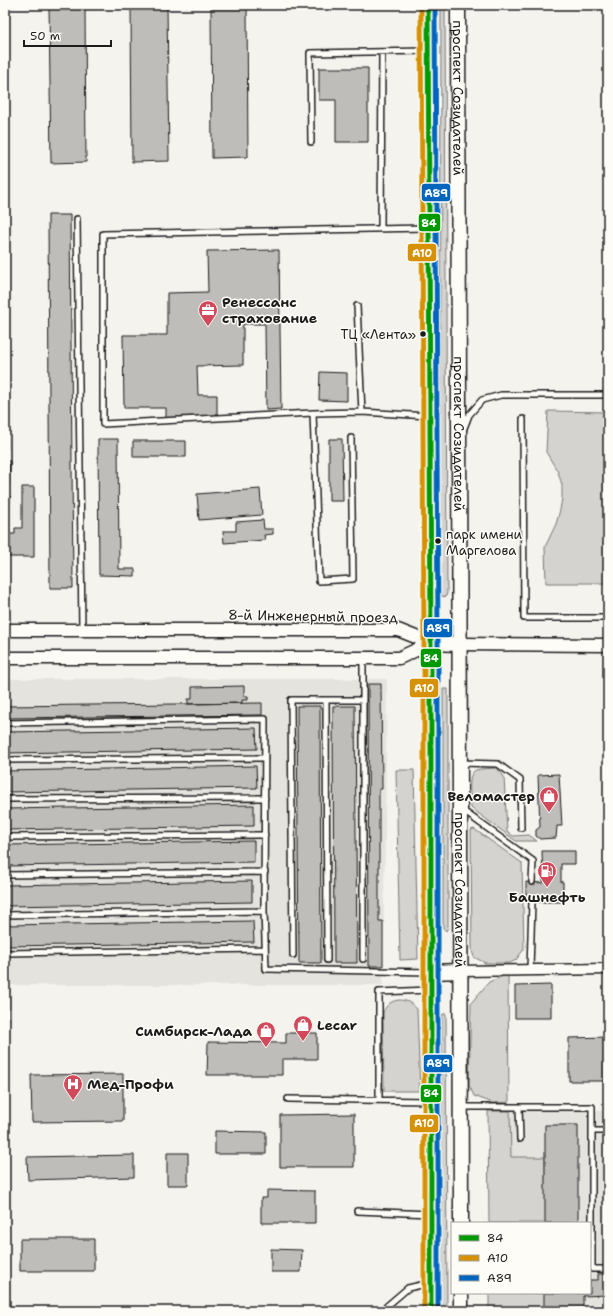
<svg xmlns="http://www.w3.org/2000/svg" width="613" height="1316" viewBox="0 0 613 1316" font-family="'Shantell Sans',sans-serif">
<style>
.built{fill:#e4e3de}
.green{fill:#d4d3cf;stroke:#787876}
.building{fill:#bebdba;stroke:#1c1c1c}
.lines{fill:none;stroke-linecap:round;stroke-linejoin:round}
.service-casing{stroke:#1c1c1c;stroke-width:8}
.minor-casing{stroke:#1c1c1c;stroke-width:13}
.tertiary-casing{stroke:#1c1c1c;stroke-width:15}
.secondary-casing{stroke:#1c1c1c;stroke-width:17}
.service{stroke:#fdfcf7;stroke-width:5}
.minor{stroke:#fdfcf7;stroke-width:10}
.tertiary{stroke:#fdfcf7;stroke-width:12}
.secondary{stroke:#fdfcf7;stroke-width:14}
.bus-1-casing{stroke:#fdfcf7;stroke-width:8}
.bus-2-casing{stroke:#fdfcf7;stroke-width:8}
.bus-3-casing{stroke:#fdfcf7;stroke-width:8}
.bus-1{stroke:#090;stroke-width:5}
.bus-2{stroke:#d69104;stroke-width:5}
.bus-3{stroke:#0065bd;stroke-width:5}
.bus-dot{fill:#1c1c1c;stroke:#fdfcf7;stroke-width:1.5}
.labels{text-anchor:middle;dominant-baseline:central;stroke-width:3;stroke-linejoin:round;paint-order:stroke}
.bus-label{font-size:13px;fill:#1c1c1c;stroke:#fdfcf7;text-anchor:end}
.street-label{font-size:14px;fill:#1c1c1c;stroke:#fdfcf7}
.poi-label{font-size:14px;font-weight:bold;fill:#1c1c1c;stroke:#fdfcf7;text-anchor:start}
.line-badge{stroke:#fdfcf7;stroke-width:1.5}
.badge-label{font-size:11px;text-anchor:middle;font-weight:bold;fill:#fff}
</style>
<rect width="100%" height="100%" fill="#f4f3ee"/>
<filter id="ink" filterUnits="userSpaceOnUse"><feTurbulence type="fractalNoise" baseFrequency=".025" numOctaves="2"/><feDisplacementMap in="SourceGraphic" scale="8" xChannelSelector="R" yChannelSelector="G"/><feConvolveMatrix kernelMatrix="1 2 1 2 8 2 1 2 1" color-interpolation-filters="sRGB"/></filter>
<g filter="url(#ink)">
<path class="built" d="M 5,679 L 387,679 L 383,985 L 5,985 Z
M 510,1110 L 607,1111 L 604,1251 L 608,1251 L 608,1311 L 505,1311 L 590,1293 L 590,1223 L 507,1223 Z"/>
<path class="green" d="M 441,5 L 445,5 L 447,593 L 446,596 L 443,597 L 440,591 Z
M 548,411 L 608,412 L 608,583 L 546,583 L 545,547 L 556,524 L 560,510 L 562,498 L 562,485 L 558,472 L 546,452 Z
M 443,689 L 448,689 L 448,927 L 446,931 L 443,928 Z
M 495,768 L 501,772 L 504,777 L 507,831 L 513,836 L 529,835 L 537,841 L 516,841 L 471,808 C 471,799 466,773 476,770 C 482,768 489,769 495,768 Z
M 396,770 L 414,770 L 418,959 L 400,960 Z
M 474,829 L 522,863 L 524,949 L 516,960 L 510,963 L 485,963 L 474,957 L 472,951 L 471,830 Z
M 508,974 L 509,1102 L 493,1103 L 474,1096 L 469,1085 L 471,1003 L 489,982 Z
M 399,1000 C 407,1000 411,1003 417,1009 L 420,1091 L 384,1091 L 383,1012 C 387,1005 390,1001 399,1000 Z
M 443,1014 L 446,1014 L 447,1311 L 441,1311 L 442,1016 Z
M 488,1111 L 510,1111 L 511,1157 L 545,1157 L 546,1223 L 489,1223 Z
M 489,1293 L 546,1293 L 546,1311 L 489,1311 Z"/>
<path class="building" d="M 49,5 L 85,5 L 86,162 L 51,163 Z
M 131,5 L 167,5 L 169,161 L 132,162 Z
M 211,5 L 247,5 L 248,157 L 212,158 Z
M 319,68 L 368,68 L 368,142 L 336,142 L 336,100 L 319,100 Z
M 48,215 L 70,215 L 73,588 L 50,588 Z
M 5,241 L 7,241 L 7,266 L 5,266 Z
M 279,250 L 281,409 L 266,410 L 265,324 L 243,324 L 243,365 L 197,366 L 198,395 L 217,395 L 217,417 L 166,418 L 166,408 L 124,408 L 123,335 L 167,335 L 167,293 L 208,292 L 207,251 Z
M 5,351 L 7,351 L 7,376 L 5,376 Z
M 320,372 L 347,373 L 347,401 L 319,400 Z
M 5,387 L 8,387 L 8,412 L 5,412 Z
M 5,424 L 7,424 L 7,449 L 5,449 Z
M 98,439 L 118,439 L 119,569 L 135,569 L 135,576 L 99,575 Z
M 329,439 L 342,439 L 343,501 L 329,501 Z
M 133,441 L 186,441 L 186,457 L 133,457 Z
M 5,461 L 10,461 L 9,486 L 5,486 Z
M 22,487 L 34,487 L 34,557 L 5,557 L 5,534 L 15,534 L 15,528 L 22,528 Z
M 260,489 L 262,515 L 199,520 L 197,494 Z
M 5,496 L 10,496 L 9,522 L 5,522 Z
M 263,520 L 264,529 L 273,529 L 273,534 L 264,535 L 265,540 L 224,543 L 223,531 L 236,531 L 236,522 Z
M 368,684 L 381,684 L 382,789 L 379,789 L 379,921 L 383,921 L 383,966 L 369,966 Z
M 244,686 L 244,696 L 248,696 L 248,700 L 242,700 L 242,703 L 188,704 L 188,699 L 192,699 L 192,687 Z
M 262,703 L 262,715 L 5,718 L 5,706 Z
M 297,706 L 320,706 L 321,963 L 299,963 Z
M 333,706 L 355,706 L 357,963 L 334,963 Z
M 256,728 L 257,749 L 5,753 L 5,732 Z
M 256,766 L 257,788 L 5,792 L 5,771 Z
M 559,774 L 562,826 L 557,826 L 556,838 L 540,839 L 536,836 L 536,830 L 540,827 L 538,775 Z
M 254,805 L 254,826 L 5,830 L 5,809 Z
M 254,841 L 254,862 L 5,866 L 5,845 Z
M 542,851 L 575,851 L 575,864 L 561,864 L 561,882 L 563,882 L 563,902 L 526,902 L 526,882 L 543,883 Z
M 252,881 L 252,902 L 5,906 L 5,885 Z
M 253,921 L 254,942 L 5,946 L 5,925 Z
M 551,985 L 551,1018 L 515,1018 L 515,986 Z
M 5,988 L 8,988 L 8,1019 L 5,1019 Z
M 286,1033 L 317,1033 L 317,1059 L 282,1059 L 282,1075 L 207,1075 L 208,1042 L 286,1043 Z
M 608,1037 L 608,1081 L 569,1081 L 569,1038 Z
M 123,1074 L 123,1121 L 32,1122 L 31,1075 Z
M 354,1114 L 354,1167 L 280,1167 L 280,1115 Z
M 545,1125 L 578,1125 L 578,1223 L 545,1223 Z
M 215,1131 L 266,1132 L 266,1154 L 215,1154 Z
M 167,1153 L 188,1153 L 188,1185 L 167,1185 Z
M 134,1155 L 134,1177 L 28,1180 L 27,1157 Z
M 267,1190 L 315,1191 L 315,1223 L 261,1223 L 261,1198 L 267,1198 Z
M 20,1239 L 94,1239 L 94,1271 L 20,1271 Z
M 271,1249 L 302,1250 L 301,1272 L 271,1272 Z
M 598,1274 L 608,1274 L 608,1295 L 583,1296 L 583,1311 L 544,1311 L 544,1293 L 590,1293 L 590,1280 L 598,1280 Z"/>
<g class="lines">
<defs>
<path id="service" d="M 311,142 L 310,53 L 427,51
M 77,219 L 82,629
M 427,228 L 103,234 L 103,424 L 313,413 L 362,412 L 428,416
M 381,229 L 382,52
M 357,306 L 362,412
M 313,413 L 319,581 L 353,579 L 351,438
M 523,419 L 524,618 L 608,618
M 464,428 L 469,415 L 482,400 L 501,395 L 608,395
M 326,700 L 327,960
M 5,723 L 265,719 L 264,911 L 266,969 L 430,972
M 5,760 L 265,758
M 461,763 L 498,764 L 520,780 L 521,828
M 5,799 L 265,798
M 462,810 L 533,861 L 532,882
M 5,837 L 265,835
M 5,875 L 265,872
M 5,915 L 264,911
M 5,953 L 265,949
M 293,955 L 291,700 L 363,700
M 363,959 L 363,658
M 530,970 L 532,902
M 288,1099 L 430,1101
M 379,1100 L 379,992 L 430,990
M 462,1107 L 592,1107 L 592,1269 L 608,1269
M 519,1107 L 520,1139
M 593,1131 L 608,1131
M 357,1211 L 431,1214
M 381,1311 L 408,1288 L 430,1283"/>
<path id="minor" d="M 460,971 L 608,969"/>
<path id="tertiary" d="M 5,630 L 398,630 L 431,643
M 459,644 L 608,645
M 5,658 L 399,658 L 431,643"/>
<g id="secondary">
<path d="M 428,5 L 431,643 L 431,1311"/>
<path id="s1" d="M 458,5 L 461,1223"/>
<path d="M 431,643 L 459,644"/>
<path d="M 431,972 L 460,971"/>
<path d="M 461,1293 L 461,1311"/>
</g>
</defs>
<use href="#service" class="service-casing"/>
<use href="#minor" class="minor-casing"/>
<use href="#tertiary" class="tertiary-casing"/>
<use href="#secondary" class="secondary-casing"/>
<use href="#service" class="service"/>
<use href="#minor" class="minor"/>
<use href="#tertiary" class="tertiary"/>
<use href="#secondary" class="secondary"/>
<defs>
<path id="bus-1" d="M 428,5 L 431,643 L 431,1311"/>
<path id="bus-2" d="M 421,5 L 424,643 L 424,1311"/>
<path id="bus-3" d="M 435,5 L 438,643 L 438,1311"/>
</defs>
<use href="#bus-1" class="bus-1-casing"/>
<use href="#bus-2" class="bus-2-casing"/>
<use href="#bus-3" class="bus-3-casing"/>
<use href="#bus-1" class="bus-1"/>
<use href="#bus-2" class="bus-2"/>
<use href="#bus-3" class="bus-3"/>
</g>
</g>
<defs>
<symbol id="office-pin" viewBox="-11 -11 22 30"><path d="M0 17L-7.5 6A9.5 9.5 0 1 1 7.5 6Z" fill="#d1495b" stroke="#fdfcf7"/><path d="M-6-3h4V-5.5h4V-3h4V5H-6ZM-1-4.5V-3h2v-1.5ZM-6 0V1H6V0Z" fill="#fff"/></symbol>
<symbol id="shop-pin" viewBox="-11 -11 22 30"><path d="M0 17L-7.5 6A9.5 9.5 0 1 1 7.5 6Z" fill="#d1495b" stroke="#fdfcf7"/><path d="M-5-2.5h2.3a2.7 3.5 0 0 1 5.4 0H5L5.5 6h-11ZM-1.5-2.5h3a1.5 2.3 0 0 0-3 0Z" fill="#fff"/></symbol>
<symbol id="fuel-pin" viewBox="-11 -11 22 30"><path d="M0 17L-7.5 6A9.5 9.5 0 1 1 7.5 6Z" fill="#d1495b" stroke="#fdfcf7"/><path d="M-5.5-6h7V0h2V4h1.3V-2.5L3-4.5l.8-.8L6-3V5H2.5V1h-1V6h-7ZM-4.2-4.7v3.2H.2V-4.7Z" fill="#fff"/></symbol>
<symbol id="hospital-pin" viewBox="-11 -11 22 30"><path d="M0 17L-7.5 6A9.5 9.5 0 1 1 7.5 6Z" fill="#d1495b" stroke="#fdfcf7"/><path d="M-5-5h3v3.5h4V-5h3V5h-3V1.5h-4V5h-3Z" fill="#fff"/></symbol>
</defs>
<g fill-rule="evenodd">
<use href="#office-pin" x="197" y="299" width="22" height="30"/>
<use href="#shop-pin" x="538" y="785" width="22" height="30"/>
<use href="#fuel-pin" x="536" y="860" width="22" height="30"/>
<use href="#shop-pin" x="292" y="1014" width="22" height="30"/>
<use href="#shop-pin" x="255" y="1020" width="22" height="30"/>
<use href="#hospital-pin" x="62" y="1073" width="22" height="30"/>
</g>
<g class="bus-dot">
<circle cx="423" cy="334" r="3.5"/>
<circle cx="438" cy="541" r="3.5"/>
</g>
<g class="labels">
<g class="bus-label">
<text x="416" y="334">ТЦ «Лента»</text>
<text x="446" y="534" text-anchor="start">парк имени<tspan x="446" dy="16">Маргелова</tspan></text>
</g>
<g class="street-label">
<text stroke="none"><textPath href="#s1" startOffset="93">проспект Созидателей</textPath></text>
<text stroke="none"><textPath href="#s1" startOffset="429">проспект Созидателей</textPath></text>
<text transform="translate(313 616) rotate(1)">8-й Инженерный проезд</text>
<text stroke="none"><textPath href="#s1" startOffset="885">проспект Созидателей</textPath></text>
</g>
<g class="poi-label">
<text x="222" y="302">Ренессанс<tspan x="222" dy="16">страхование</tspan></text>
<text x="535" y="796" text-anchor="end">Веломастер</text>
<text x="547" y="897" text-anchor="middle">Башнефть</text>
<text x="317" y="1025">Lecar</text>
<text x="252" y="1031" text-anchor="end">Симбирск-Лада</text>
<text x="87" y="1084">Мед-Профи</text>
</g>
</g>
<g class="line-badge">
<rect x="421" y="183" width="30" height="19" rx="4" fill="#0065bd"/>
<rect x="418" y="213" width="23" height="19" rx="4" fill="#090"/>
<rect x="407" y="243" width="30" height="19" rx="4" fill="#d69104"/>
<rect x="423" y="618" width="30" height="20" rx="4" fill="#0065bd"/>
<rect x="420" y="648" width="22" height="20" rx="4" fill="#090"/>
<rect x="409" y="678" width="30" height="20" rx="4" fill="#d69104"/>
<rect x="423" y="1054" width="30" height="19" rx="4" fill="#0065bd"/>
<rect x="420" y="1084" width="22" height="19" rx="4" fill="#090"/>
<rect x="409" y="1114" width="30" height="19" rx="4" fill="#d69104"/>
</g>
<g class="badge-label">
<text x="436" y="197">А89</text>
<text x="429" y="227">84</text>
<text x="422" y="257">А10</text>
<text x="438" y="632">А89</text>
<text x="431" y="662">84</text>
<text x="424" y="692">А10</text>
<text x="438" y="1067">А89</text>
<text x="431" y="1097">84</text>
<text x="424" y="1127">А10</text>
</g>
<rect width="613" height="1316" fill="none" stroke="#fdfcf7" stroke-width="20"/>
<rect x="10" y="10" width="593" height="1296" fill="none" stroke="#1c1c1c" stroke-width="1.5" filter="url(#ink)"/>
<rect x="451" y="1222" width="140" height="72" fill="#fdfcf7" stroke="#a3a29f"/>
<rect x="459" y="1235" width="20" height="6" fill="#009900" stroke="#a3a29f"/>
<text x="487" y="1242" font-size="12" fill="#1c1c1c">84</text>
<rect x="459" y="1255" width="20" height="6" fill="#d69104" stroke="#a3a29f"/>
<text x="487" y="1262" font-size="12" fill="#1c1c1c">А10</text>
<rect x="459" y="1275" width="20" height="6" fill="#0065bd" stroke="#a3a29f"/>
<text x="487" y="1282" font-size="12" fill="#1c1c1c">А89</text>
<path d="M24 40v6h87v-6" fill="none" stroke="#1c1c1c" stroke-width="2"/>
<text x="30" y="40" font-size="12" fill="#1c1c1c" stroke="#fdfcf7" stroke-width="3" paint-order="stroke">50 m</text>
</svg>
